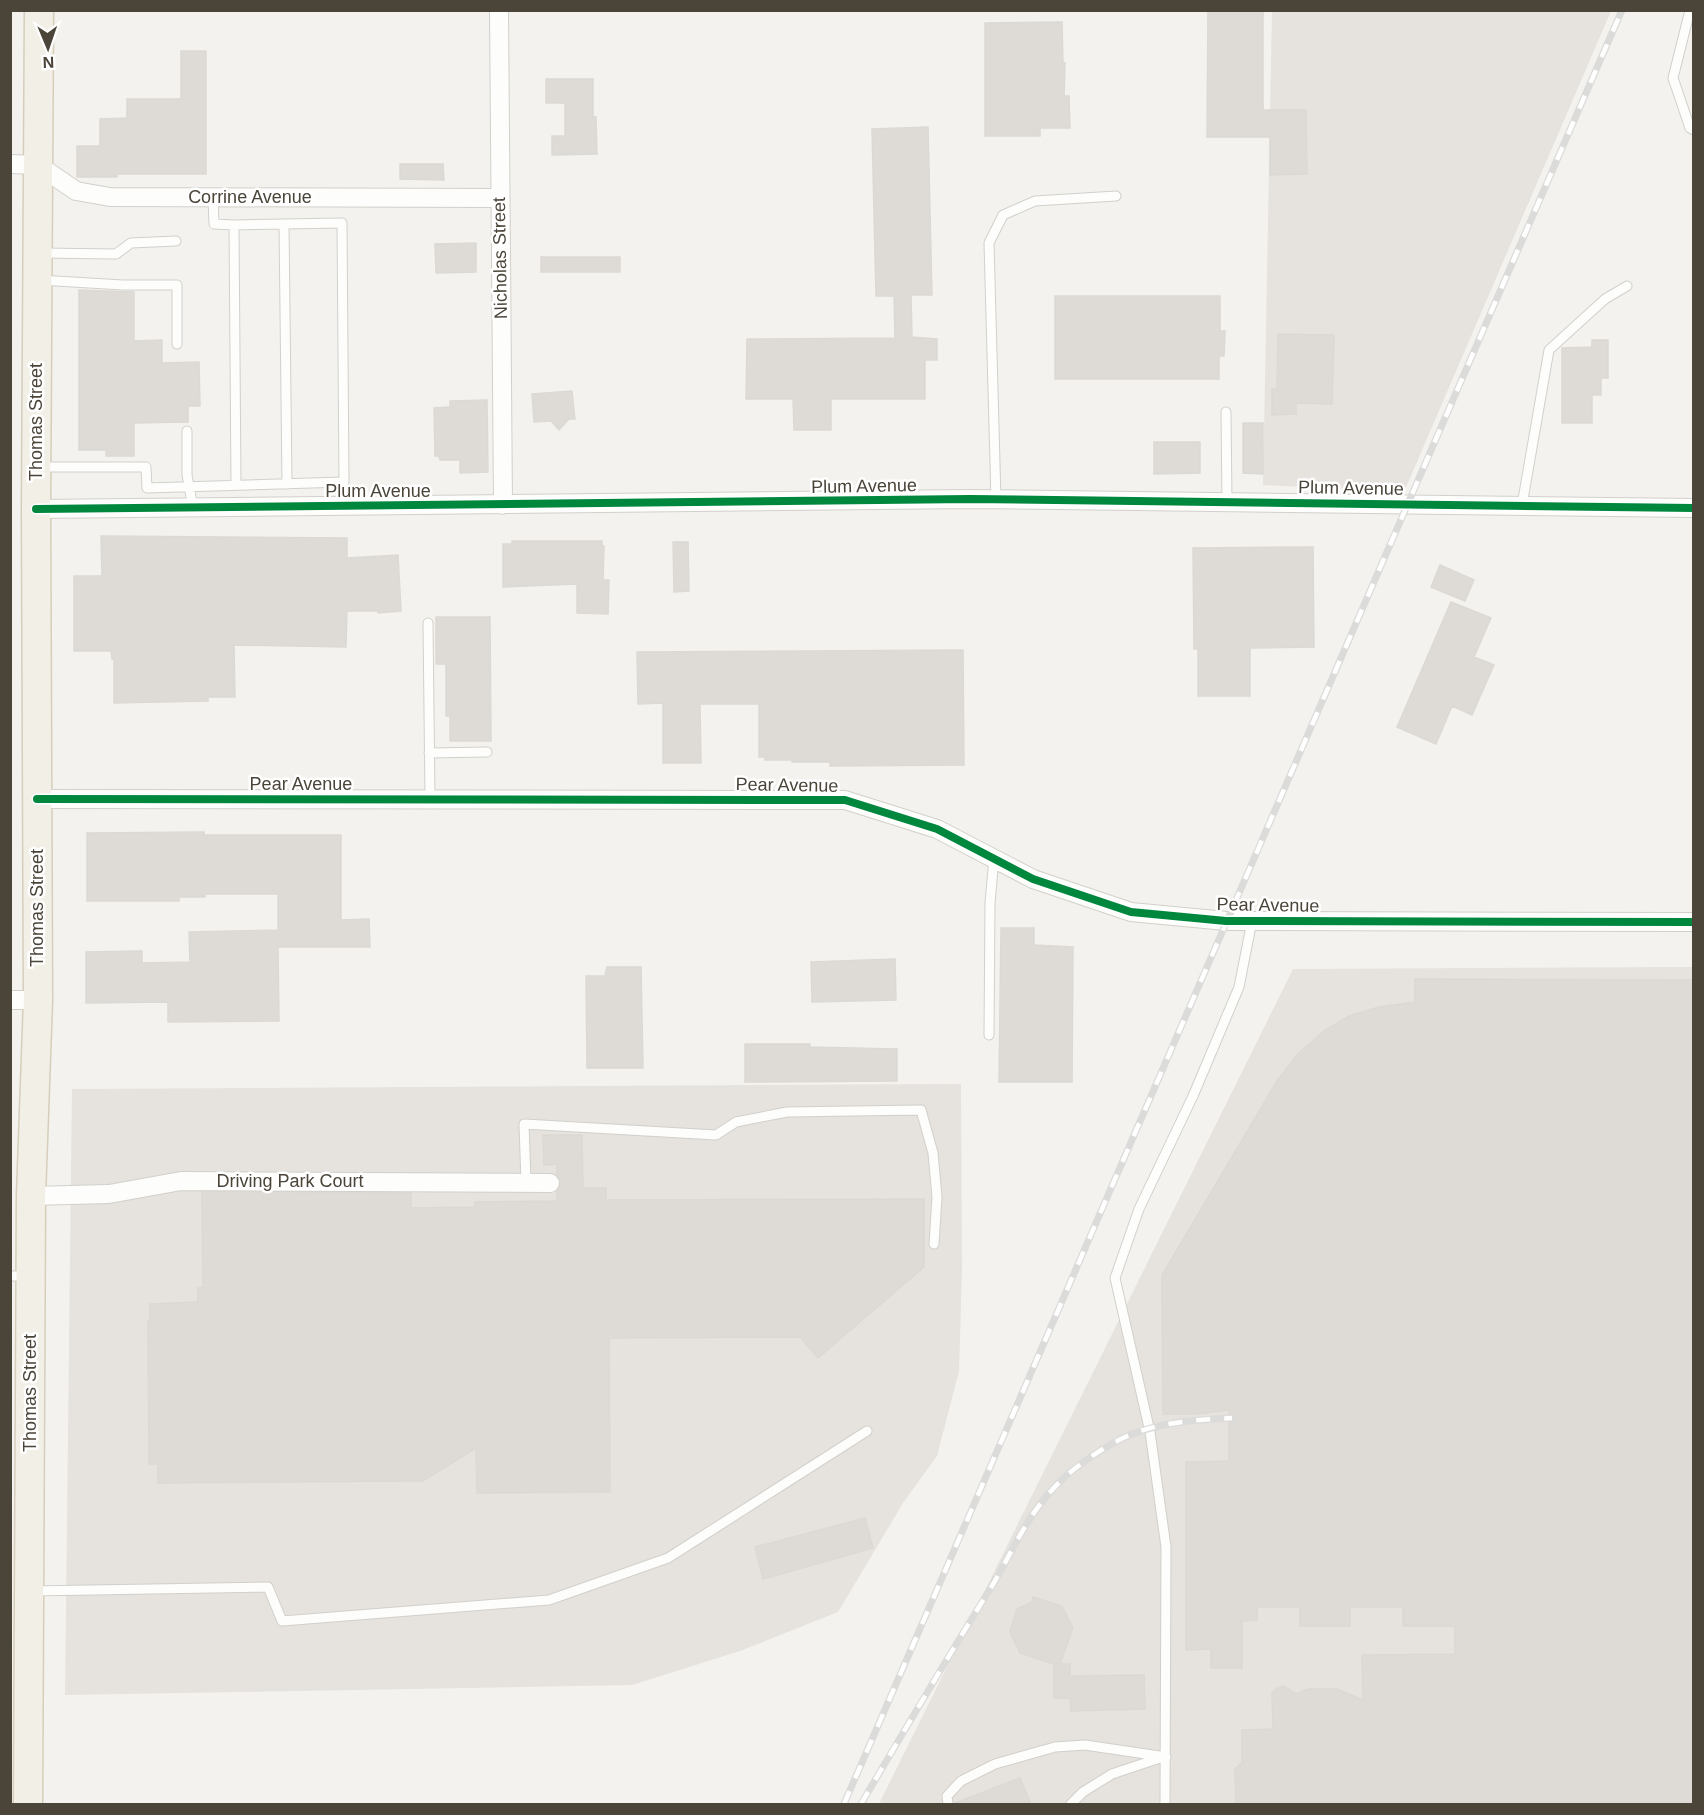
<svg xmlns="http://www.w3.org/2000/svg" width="1704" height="1815" viewBox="0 0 1704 1815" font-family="Helvetica,sans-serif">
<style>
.industrial{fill:#e6e2de}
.building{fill:#dedbd6;stroke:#dcd9d4;stroke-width:1.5}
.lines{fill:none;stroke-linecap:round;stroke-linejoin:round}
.service-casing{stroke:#d2d0cb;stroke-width:11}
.minor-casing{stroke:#d2d0cb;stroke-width:20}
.primary-casing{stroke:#d6cebb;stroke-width:31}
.service{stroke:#fdfdfc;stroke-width:9}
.minor{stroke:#fdfdfc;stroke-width:18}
.primary{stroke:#f2efe6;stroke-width:28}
.rail-casing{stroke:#dbdbda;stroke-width:7}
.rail{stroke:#fff;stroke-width:4.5;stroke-dasharray:14;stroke-linecap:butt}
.cycleway-casing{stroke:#fff;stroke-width:11}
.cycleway{stroke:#00873e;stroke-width:8}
.labels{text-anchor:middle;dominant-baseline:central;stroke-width:5;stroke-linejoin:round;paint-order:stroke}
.street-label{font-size:18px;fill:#4b4439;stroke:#fff}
</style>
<rect width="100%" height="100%" fill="#f4f2ee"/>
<path class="industrial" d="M 1272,11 L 1611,11 L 1404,492 L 1263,485 Z
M 1693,967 L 1693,1804 L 879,1804 L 1293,969 Z
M 961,1084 L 962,1269 L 959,1371 L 937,1456 L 903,1503 L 838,1612 L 740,1651 L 632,1685 L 65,1695 L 72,1089 Z"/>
<path class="building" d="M 1208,10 L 1263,10 L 1263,110 L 1306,110 L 1307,174 L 1270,175 L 1270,137 L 1207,137 Z
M 1062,22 L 1063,63 L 1065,63 L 1064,96 L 1069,96 L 1070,128 L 1040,128 L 1040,136 L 985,136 L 985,23 Z
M 181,51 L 206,51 L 206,174 L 117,174 L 117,177 L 77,177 L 77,146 L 100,146 L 100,119 L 127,118 L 127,99 L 181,99 Z
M 546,79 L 593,79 L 593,117 L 596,117 L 597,154 L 552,155 L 552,136 L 565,136 L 565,103 L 546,103 Z
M 928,127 L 932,295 L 911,295 L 912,337 L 937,339 L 937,360 L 925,360 L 925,399 L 831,399 L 831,430 L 794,430 L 793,399 L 746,399 L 747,339 L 895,338 L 894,296 L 876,296 L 872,129 Z
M 400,164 L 443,164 L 444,180 L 400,179 Z
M 476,243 L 476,272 L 436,273 L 435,244 Z
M 541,257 L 620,257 L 620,272 L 541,272 Z
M 79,290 L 134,292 L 134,341 L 162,340 L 162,363 L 199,362 L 200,406 L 188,406 L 188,422 L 134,423 L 134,456 L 106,456 L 106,450 L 79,450 Z
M 1055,296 L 1220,296 L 1220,331 L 1225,331 L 1224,356 L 1219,356 L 1219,379 L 1055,379 Z
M 1278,334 L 1334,335 L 1332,404 L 1296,403 L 1296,414 L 1272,415 L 1272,389 L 1277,388 Z
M 1592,340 L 1608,340 L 1608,378 L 1601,378 L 1601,395 L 1592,395 L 1592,423 L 1562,423 L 1562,348 L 1592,347 Z
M 572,391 L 575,419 L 569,419 L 559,430 L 551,421 L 534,422 L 532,394 Z
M 487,400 L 488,472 L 460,473 L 460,460 L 440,460 L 439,456 L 435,456 L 434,408 L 450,407 L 450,401 Z
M 1243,423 L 1263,423 L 1263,474 L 1243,473 Z
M 1154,442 L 1200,442 L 1200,473 L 1154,474 Z
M 101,536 L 347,538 L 347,558 L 398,555 L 401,611 L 378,613 L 378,611 L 347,611 L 346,647 L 234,645 L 235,697 L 208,697 L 208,701 L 114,703 L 114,659 L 112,659 L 111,651 L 74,651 L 74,576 L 102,576 Z
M 512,541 L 602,541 L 602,546 L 604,546 L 603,580 L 609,580 L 608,614 L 577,613 L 577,584 L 503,587 L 503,544 L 512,544 Z
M 673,542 L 688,542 L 689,591 L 674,592 Z
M 1313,547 L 1314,647 L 1250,648 L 1250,696 L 1198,696 L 1198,649 L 1194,649 L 1193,548 Z
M 1440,565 L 1474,580 L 1465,601 L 1431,587 Z
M 1451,602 L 1491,618 L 1474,657 L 1494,665 L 1472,715 L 1452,706 L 1436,744 L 1397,727 Z
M 436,617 L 490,617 L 491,741 L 450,741 L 450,716 L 446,716 L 446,664 L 436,664 Z
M 963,650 L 964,765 L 830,766 L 830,762 L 792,762 L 792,760 L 765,760 L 765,757 L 759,757 L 759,704 L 700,704 L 701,763 L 663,763 L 663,703 L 638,704 L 637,652 Z
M 204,832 L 204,835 L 341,835 L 341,920 L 369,919 L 370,947 L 278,947 L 279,1021 L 168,1022 L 168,1002 L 86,1003 L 86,952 L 142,951 L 142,963 L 190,962 L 189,932 L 278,930 L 278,894 L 205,894 L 205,897 L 179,897 L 179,901 L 87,901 L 87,833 Z
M 1001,928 L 1034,928 L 1034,945 L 1073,947 L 1072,1082 L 999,1082 Z
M 895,959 L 896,1000 L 812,1002 L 811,962 Z
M 607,967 L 641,967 L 643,1068 L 587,1068 L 586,976 L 605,976 Z
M 1415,979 L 1694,980 L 1694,1804 L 1236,1804 L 1235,1769 L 1242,1762 L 1242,1730 L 1273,1729 L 1272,1693 L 1276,1689 L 1284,1686 L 1296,1694 L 1308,1689 L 1337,1689 L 1363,1700 L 1362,1655 L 1455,1654 L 1455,1626 L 1403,1626 L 1403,1607 L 1350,1607 L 1350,1626 L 1300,1626 L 1300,1607 L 1257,1607 L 1257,1620 L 1242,1621 L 1242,1668 L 1211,1668 L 1211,1649 L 1186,1650 L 1186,1462 L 1229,1461 L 1229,1410 L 1198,1414 L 1163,1414 L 1162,1275 L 1277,1081 L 1298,1054 L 1325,1030 L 1349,1016 L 1379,1007 L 1415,1002 Z
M 745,1044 L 810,1044 L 809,1047 L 897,1049 L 897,1081 L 745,1082 Z
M 543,1135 L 582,1135 L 583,1188 L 606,1188 L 606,1200 L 924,1199 L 924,1267 L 818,1358 L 800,1337 L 609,1338 L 610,1492 L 477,1493 L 476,1448 L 423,1481 L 158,1483 L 158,1464 L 149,1464 L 148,1321 L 150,1322 L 150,1304 L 198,1302 L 198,1288 L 203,1287 L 202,1192 L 411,1193 L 411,1208 L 475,1207 L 475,1202 L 557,1201 L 557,1191 L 561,1182 L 557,1175 L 557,1164 L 544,1165 Z
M 865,1518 L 873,1548 L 763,1579 L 755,1547 Z
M 1033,1597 L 1062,1606 L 1073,1628 L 1060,1664 L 1070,1664 L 1070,1676 L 1144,1675 L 1145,1709 L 1071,1711 L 1070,1698 L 1054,1698 L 1054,1664 L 1020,1653 L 1010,1632 L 1017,1609 L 1032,1602 Z
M 1020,1778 L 1031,1804 L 955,1804 L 955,1803 Z"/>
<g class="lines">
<defs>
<path id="service" d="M 1690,10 L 1673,78 L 1690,128 L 1694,130
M 213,197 L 214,224 L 234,225
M 40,253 L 116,254 L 131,243 L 176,241
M 39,280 L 123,285 L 177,285 L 177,344
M 1226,412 L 1227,502
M 187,431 L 187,475 L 193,508
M 38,467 L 146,467 L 147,488 L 344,482 L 342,223 L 284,224 L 287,484
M 236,485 L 234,225 L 284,224
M 996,500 L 989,243 L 1003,215 L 1035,201 L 1116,196
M 1522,505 L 1549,350 L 1605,299 L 1627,286
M 428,623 L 430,798
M 429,753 L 487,752
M 989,1035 L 990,903 L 994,858
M 526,1182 L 524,1124 L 716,1135 L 736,1122 L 787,1112 L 921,1110 L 933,1153 L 937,1197 L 934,1244
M 10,1276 L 29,1276
M 32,1591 L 268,1587 L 282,1621 L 549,1600 L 668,1558 L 867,1431
M 948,1804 L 947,1796 L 961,1781 L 995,1764 L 1055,1747 L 1085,1745 L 1166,1757
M 1071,1804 L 1083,1792 L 1112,1774 L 1163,1757
M 1165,1804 L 1166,1547 L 1150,1432 L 1115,1278 L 1139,1209 L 1193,1096 L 1239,987 L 1252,921"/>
<path id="minor" d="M 499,10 L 503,505
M 10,164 L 38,165 L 76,191 L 110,197 L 499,198
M 36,509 L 970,499 L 1694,508
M 37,799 L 845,800 L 937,829 L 1033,879 L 1131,912 L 1226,921 L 1694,922
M 10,1000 L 38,1000
M 31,1196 L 109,1194 L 181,1181 L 550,1183"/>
<path id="primary" d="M 28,1804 L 31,1196 L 38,1000 L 36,509 L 39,10"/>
</defs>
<use href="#service" class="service-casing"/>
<use href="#minor" class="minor-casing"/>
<use href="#primary" class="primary-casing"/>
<use href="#service" class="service"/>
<use href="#minor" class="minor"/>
<use href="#primary" class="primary"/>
<defs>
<path id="rail" d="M 844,1804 L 1622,10
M 861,1804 C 904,1731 947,1658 992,1586 C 1011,1554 1026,1518 1052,1490 C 1068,1471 1099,1450 1121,1439 C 1155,1422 1195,1420 1232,1418"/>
</defs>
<use href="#rail" class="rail-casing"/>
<use href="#rail" class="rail"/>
<defs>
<path id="cycleway" d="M 36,509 L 970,499 L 1694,508
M 37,799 L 845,800 L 937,829 L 1033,879 L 1131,912 L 1226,921 L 1694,922"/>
</defs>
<use href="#cycleway" class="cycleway-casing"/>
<use href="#cycleway" class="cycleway"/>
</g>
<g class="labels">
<g class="street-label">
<text x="250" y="197">Corrine Avenue</text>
<text transform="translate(500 258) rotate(-91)">Nicholas Street</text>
<text transform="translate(36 422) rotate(-90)">Thomas Street</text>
<text transform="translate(864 486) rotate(-1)">Plum Avenue</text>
<text transform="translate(1351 488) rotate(1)">Plum Avenue</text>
<text x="378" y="491">Plum Avenue</text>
<text x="301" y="784">Pear Avenue</text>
<text transform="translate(787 785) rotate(1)">Pear Avenue</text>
<text transform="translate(1268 905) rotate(1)">Pear Avenue</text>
<text transform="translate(37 908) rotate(-90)">Thomas Street</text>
<text x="290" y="1181">Driving Park Court</text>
<text transform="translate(30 1393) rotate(-90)">Thomas Street</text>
</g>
</g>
<rect width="1704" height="1815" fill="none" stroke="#4b4439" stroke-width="24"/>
<g transform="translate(48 48) rotate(178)" stroke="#ffffff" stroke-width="4.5" paint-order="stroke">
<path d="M0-4.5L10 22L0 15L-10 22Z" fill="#4b4439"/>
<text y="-9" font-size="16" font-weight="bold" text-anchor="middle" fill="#4b4439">N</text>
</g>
</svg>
